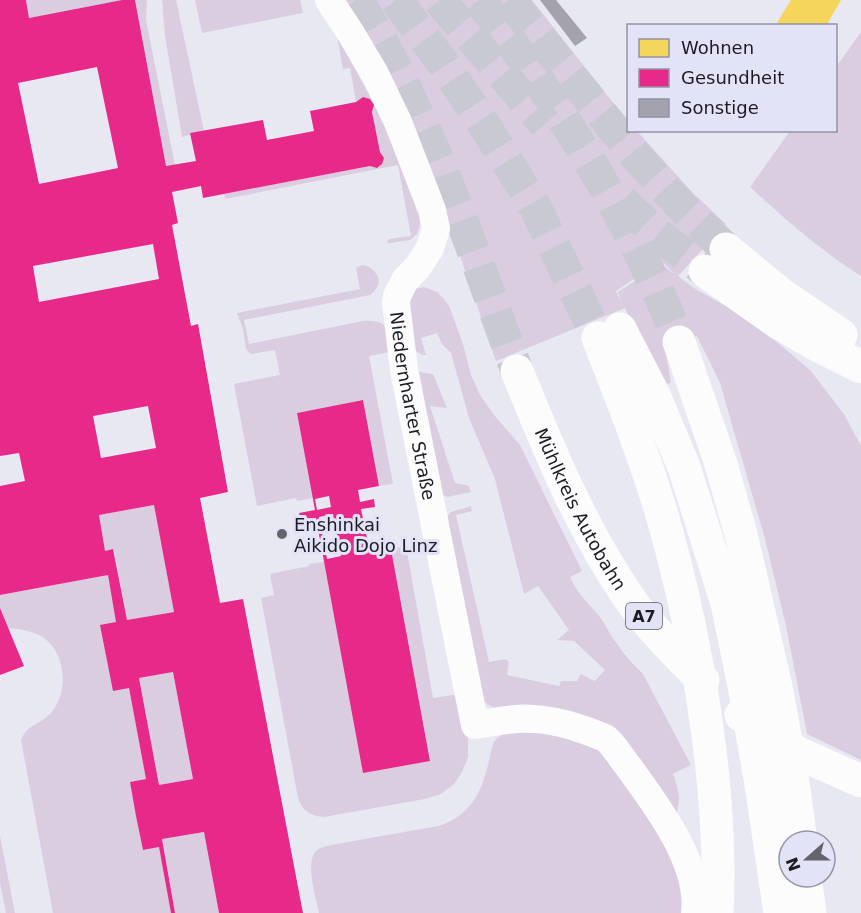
<svg xmlns="http://www.w3.org/2000/svg" width="861" height="913" viewBox="0 0 861 913" font-family="'DejaVu Sans',sans-serif">
<style>
.green{fill:#dacde0;fill-rule:evenodd}
.homes{fill:#f6d55c}
.health{fill:#e7298a;fill-rule:evenodd}
.building{fill:#a4a2ad}
.lines{fill:none;stroke-linecap:round;stroke-linejoin:round}
.highway-tunnel{stroke:#c9c9d4;stroke-width:33;stroke-dasharray:33 16;stroke-linecap:butt}
.minor{stroke:#fcfcfd;stroke-width:28}
.highway{stroke:#fcfcfd;stroke-width:33}
.poi-dot{fill:#63636c;stroke:#e3e3f8;stroke-width:2}
.labels{text-anchor:middle;dominant-baseline:central;stroke-width:6;stroke-linejoin:round;paint-order:stroke}
.shield{fill:#e3e3f8;stroke:#585863;stroke-width:1.5}
.shield-label{font-size:16px;font-weight:bold;fill:#1c1c23}
.street-label{font-size:18px;fill:#1c1c23;stroke:#e3e3f8}
.poi-label{font-size:18px;fill:#1c1c23;stroke:#e3e3f8;text-anchor:start}
</style>
<rect width="100%" height="100%" fill="#e8e8f3"/>
<path class="green" d="M 26,0 L 122,0 L 29,18 Z
M 135,0 L 147,0 L 146,20 L 175,165 L 166,166 Z
M 162,0 L 176,0 L 204,131 L 182,137 L 165,36 Z
M 195,0 L 300,0 L 303,13 L 202,33 Z
M 341,0 L 532,0 L 594,79 L 628,121 L 628,130 L 637,131 L 692,192 L 726,224 L 678,276 L 694,288 L 729,308 L 777,342 L 810,370 L 844,414 L 861,446 L 861,760 L 807,734 L 786,626 L 765,539 L 720,383 L 697,336 L 665,347 L 671,383 L 663,385 L 637,336 L 625,308 L 496,361 L 447,218 ZM 661,261 L 675,274 L 661,264 L 618,292 L 622,303 L 616,291 Z
M 861,32 L 861,276 C 820,250 786,220 750,187 L 790,131 L 836,130 L 836,67 Z
M 337,36 L 377,109 L 416,200 L 421,222 L 417,234 L 410,240 L 390,243 L 388,243 L 387,241 L 389,239 L 411,236 L 398,165 L 225,199 L 224,194 L 370,166 L 377,168 L 382,164 L 384,158 C 377,148 371,117 374,105 L 370,99 L 363,98 L 356,102 L 350,68 L 343,69 Z
M 363,265 C 379,269 385,285 370,295 L 244,320 L 249,344 L 363,321 C 388,319 389,330 395,351 L 369,356 L 393,484 L 379,486 L 363,400 L 297,413 L 313,498 L 297,501 L 296,498 L 257,506 L 234,384 L 280,375 L 275,350 L 251,354 L 246,349 L 243,329 L 237,313 L 360,289 L 356,267 Z
M 424,287 L 437,292 L 444,299 L 449,306 L 463,344 L 471,375 L 480,395 L 494,415 L 520,445 L 582,571 L 570,577 C 578,595 588,602 599,616 C 605,623 609,633 615,641 C 623,653 632,664 643,674 L 691,765 L 673,774 C 680,793 681,800 675,819 L 632,753 L 497,709 L 487,704 L 482,699 L 447,517 L 451,512 L 471,506 L 472,511 L 456,515 L 489,662 L 506,659 L 509,662 L 507,675 L 559,686 L 561,681 L 577,681 L 581,674 L 595,681 L 605,670 L 574,641 L 557,640 L 569,630 L 538,586 L 524,594 L 495,479 L 469,418 L 451,353 L 442,344 L 437,333 L 421,338 L 426,355 L 422,355 L 415,350 L 409,296 L 414,289 Z
M 419,372 L 433,374 L 447,408 L 430,406 L 455,483 L 469,486 L 471,492 L 447,497 L 443,495 Z
M 154,505 L 174,612 L 127,620 L 114,550 L 105,551 L 99,515 Z
M 406,546 L 433,698 L 459,694 L 468,740 L 468,757 L 462,772 L 454,784 L 441,794 L 425,799 L 324,817 C 311,816 302,811 298,798 L 261,598 L 274,595 L 270,574 L 309,566 L 309,564 L 324,562 L 430,760 L 391,549 Z
M 108,575 L 146,779 L 130,782 L 143,850 L 159,847 L 171,913 L 53,913 L 21,740 C 28,723 40,725 51,713 C 69,692 66,654 44,638 C 33,631 21,629 8,628 L 0,608 L 0,595 Z
M 173,672 L 193,779 L 159,785 L 139,678 Z
M 528,730 L 582,742 L 607,754 L 675,855 L 686,913 L 319,913 C 316,898 304,861 317,850 C 321,847 327,846 331,845 L 438,826 C 469,817 481,794 488,765 C 490,758 491,748 494,742 C 501,731 516,730 528,730 Z
M 204,832 L 219,913 L 175,913 L 162,839 Z
M 0,836 L 15,913 L 6,913 L 0,883 Z"/>
<path class="homes" d="M 791,0 L 841,0 L 826,26 L 775,26 Z"/>
<path class="health" d="M 0,0 L 26,0 L 29,18 L 122,0 L 135,0 L 166,166 L 196,161 L 190,133 L 263,120 L 267,140 L 314,131 L 310,111 L 356,102 L 363,97 L 370,99 L 374,105 L 372,112 L 380,152 L 384,158 L 382,164 L 377,168 L 370,166 L 203,198 L 201,186 L 172,192 L 178,223 L 172,225 L 191,326 L 198,324 L 228,492 L 200,498 L 220,603 L 243,599 L 303,913 L 219,913 L 204,832 L 162,839 L 175,913 L 171,913 L 159,847 L 143,850 L 136,816 L 130,782 L 146,779 L 129,688 L 113,691 L 100,625 L 116,622 L 108,575 L 0,595 L 0,486 L 25,481 L 19,453 L 0,456 ZM 97,67 L 118,168 L 39,184 L 18,83 ZM 153,244 L 159,279 L 39,302 L 33,266 ZM 148,406 L 156,448 L 101,458 L 93,416 ZM 154,505 L 174,612 L 127,620 L 113,549 L 105,551 L 99,515 ZM 173,672 L 193,779 L 159,785 L 139,678 Z
M 363,400 L 379,486 L 358,490 L 360,502 L 374,499 L 375,507 L 361,509 L 370,553 L 391,549 L 430,761 L 363,773 L 316,518 L 301,520 L 299,513 L 315,510 L 297,413 ZM 329,496 L 331,507 L 317,510 L 315,499 ZM 333,514 L 341,556 L 327,559 L 319,517 Z
M 0,608 L 24,666 L 0,675 Z"/>
<path class="building" d="M 540,0 L 556,0 L 587,38 L 575,46 Z"/>
<g class="lines">
<path class="highway-tunnel" d="M 356,0 C 377,30 393,63 409,96 C 452,185 483,279 517,371
M 396,0 L 440,59 L 486,128 L 533,203 L 598,338
M 439,0 L 545,124
M 479,0 C 547,86 610,187 656,287 C 664,305 672,323 679,342
M 509,0 L 635,155 L 681,206 L 726,249
M 622,201 L 654,231 L 705,271"/>
<path class="minor" id="s1" d="M 329,0 L 350,32 L 375,74 L 398,122 L 432,210 L 436,229 L 430,248 L 417,268 L 405,280 L 397,296 L 396,303 L 404,370 L 475,725 C 495,722 515,717 534,719 C 556,720 585,729 605,738 C 612,742 622,759 628,766 C 656,805 701,862 695,913"/>
<g class="highway">
<path d="M 726,249 L 782,295 L 841,335"/>
<path d="M 705,271 L 779,323 L 815,344 L 861,367"/>
<path d="M 620,329 L 653,393 L 684,467 L 727,603 L 745,691 L 762,791 L 780,913"/>
<path d="M 598,338 C 617,386 636,434 652,483 C 667,528 678,573 688,619 C 708,715 722,815 717,913"/>
<path d="M 679,342 L 720,461 L 741,534 L 776,687 L 791,768 L 801,841"/>
<path id="s2" d="M 517,371 C 549,450 581,528 629,598 C 650,628 677,655 703,680"/>
<path d="M 741,715 L 798,753 L 861,781"/>
<path d="M 805,877 L 810,913"/>
</g>
</g>
<circle class="poi-dot" cx="282" cy="534" r="6"/>
<g class="labels">
<rect class="shield" x="626" y="603" width="36" height="26" rx="4.5"/>
<g class="shield-label">
<text x="644" y="616">A7</text>
</g>
<g class="street-label">
<text stroke="none"><textPath href="#s1" startOffset="444">Niedernharter Straße</textPath></text>
<text stroke="none"><textPath href="#s2" startOffset="152">Mühlkreis Autobahn</textPath></text>
</g>
<g class="poi-label">
<text x="294" y="524">Enshinkai<tspan x="294" dy="21">Aikido Dojo Linz</tspan></text>
</g>
</g>
<rect x="627" y="24" width="210" height="108" fill="#e3e3f8" stroke="#9393a3" stroke-width="1.5"/>
<rect x="639" y="39" width="30" height="18" fill="#f6d55c" stroke="#9393a3" stroke-width="1.5"/>
<text x="681" y="54" font-size="18" fill="#1c1c23">Wohnen</text>
<rect x="639" y="69" width="30" height="18" fill="#e7298a" stroke="#9393a3" stroke-width="1.5"/>
<text x="681" y="84" font-size="18" fill="#1c1c23">Gesundheit</text>
<rect x="639" y="99" width="30" height="18" fill="#a4a2ad" stroke="#9393a3" stroke-width="1.5"/>
<text x="681" y="114" font-size="18" fill="#1c1c23">Sonstige</text>
<g transform="translate(807 859) rotate(249)"><circle r="28" fill="#e3e3f8" stroke="#9393a3" stroke-width="1.5"/>
<path d="M0-4.5L10 22L0 15L-10 22Z" fill="#63636c"/>
<text y="-9" font-size="16" font-weight="bold" text-anchor="middle" fill="#1c1c23">N</text>
</g>
</svg>
